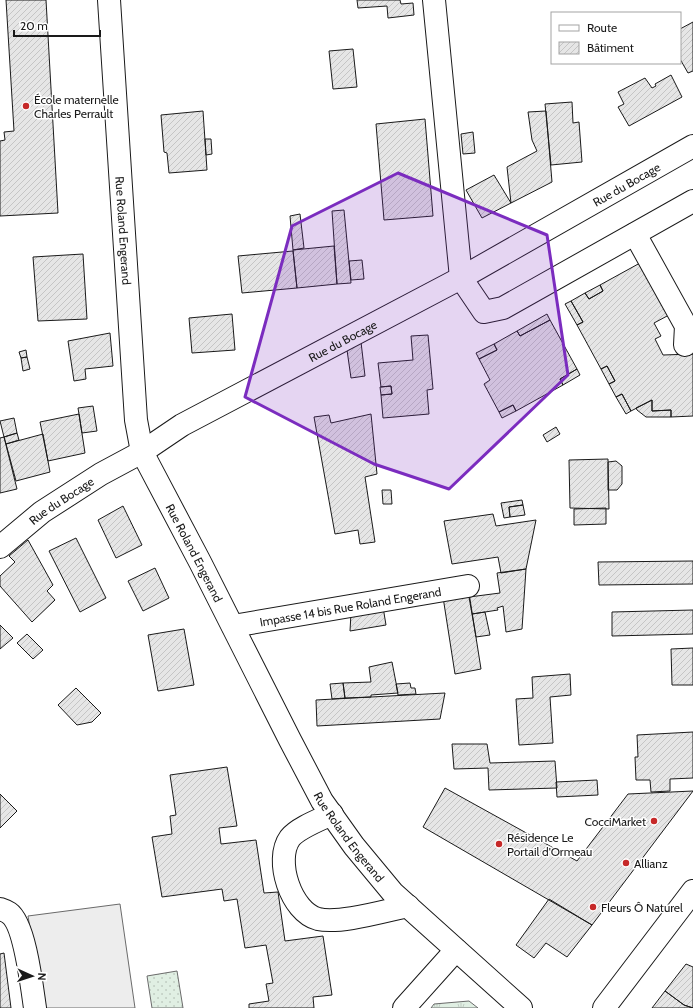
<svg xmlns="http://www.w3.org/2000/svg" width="693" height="1008" viewBox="0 0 693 1008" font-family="Cabin,sans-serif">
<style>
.grass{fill:url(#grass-tufts);stroke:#6a6a6a}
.park{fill:url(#park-dots);stroke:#6a6a6a}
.parking{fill:#ededed;stroke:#6a6a6a}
.building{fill:url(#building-hatch);stroke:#1a1a1a}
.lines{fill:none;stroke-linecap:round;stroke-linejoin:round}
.minor-casing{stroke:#1a1a1a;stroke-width:24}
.major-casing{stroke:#1a1a1a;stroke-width:24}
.minor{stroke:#fff;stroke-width:22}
.major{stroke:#fff;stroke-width:22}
.marked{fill:#7b2cbf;fill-opacity:0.2;stroke:#7b2cbf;stroke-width:3;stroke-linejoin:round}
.poi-dot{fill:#c62828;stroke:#fff;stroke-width:1.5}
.labels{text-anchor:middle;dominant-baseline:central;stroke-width:3;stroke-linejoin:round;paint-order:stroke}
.poi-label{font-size:12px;fill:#1a1a1a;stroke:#fff;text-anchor:start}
.street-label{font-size:12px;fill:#1a1a1a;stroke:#fff}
</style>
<defs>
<pattern id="grass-tufts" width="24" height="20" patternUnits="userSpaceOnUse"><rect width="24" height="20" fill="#e0efe3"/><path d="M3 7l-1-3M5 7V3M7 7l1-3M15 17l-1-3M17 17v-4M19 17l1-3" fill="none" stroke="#c0ccc2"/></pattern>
<pattern id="park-dots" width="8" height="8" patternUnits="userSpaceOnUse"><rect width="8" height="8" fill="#e0efe3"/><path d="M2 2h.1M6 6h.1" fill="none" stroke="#c0ccc2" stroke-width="1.8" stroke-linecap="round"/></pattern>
<pattern id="building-hatch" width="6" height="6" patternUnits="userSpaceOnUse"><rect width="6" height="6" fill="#e6e6e6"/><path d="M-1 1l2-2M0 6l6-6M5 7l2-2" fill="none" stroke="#c5c5c5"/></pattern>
</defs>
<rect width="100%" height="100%" fill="#fff"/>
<path class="grass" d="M 469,1001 L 478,1008 L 431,1008 L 434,1004 Z"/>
<path class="park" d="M 177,971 L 183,1008 L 152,1008 L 147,976 Z"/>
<path class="parking" d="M 120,904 L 135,1008 L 43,1008 L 28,916 Z"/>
<path class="building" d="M 6,0 L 46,0 L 58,213 L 0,216 L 0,141 L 5,140 L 4,132 L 14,131 Z
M 357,0 L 400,0 L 401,4 L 413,3 L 414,15 L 388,18 L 387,6 L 358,8 Z
M 693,22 L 693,71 L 688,73 L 680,59 L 680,29 Z
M 353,49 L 357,87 L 333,89 L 329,51 Z
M 671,75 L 682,97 L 629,126 L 618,107 L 624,104 L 618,92 L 645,78 L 652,88 L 656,86 L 655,84 Z
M 572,102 L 573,123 L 579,122 L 582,162 L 551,165 L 545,104 Z
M 203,111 L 207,170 L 169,173 L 167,153 L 164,152 L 161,115 Z
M 546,111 L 552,182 L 511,203 L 507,167 L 537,151 L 532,140 L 528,112 Z
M 425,119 L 433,216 L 384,220 L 376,124 Z
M 473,132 L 475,153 L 463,154 L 461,134 Z
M 205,139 L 211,139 L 212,154 L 206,155 Z
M 494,175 L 511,203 L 482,218 L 466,190 Z
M 344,210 L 351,283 L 337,284 L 332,211 Z
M 300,214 L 304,248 L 293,250 L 290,216 Z
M 334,246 L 337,284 L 297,288 L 293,250 Z
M 293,251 L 297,288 L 242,293 L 238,256 Z
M 83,254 L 87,319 L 38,321 L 33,257 Z
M 362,260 L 364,279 L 351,280 L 349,261 Z
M 640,263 L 669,315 L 654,323 L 661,336 L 655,339 L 663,355 L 693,354 L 693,416 L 671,417 L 671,410 L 652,411 L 652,400 L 631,411 L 622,394 L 616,397 L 609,384 L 615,381 L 607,366 L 601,369 L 577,325 L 583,322 L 571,301 L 585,293 L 589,299 L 603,291 L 600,285 Z
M 600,285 L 603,291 L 589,299 L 585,293 Z
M 571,301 L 583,322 L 577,325 L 565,304 Z
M 232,314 L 235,350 L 192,353 L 189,318 Z
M 547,314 L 550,320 L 520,336 L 517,331 Z
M 550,320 L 577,369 L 560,379 L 563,385 L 516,411 L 513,405 L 499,412 L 484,384 L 490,380 L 479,359 L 497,350 L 494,344 L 517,331 L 520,336 Z
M 110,333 L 113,366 L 85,369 L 86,379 L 74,381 L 68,341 Z
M 428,335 L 433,389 L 427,390 L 429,414 L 383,418 L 381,395 L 392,394 L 391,386 L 381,387 L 378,363 L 413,360 L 411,336 Z
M 361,342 L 365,376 L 351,378 L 347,350 Z
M 494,344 L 497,350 L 479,359 L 476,353 Z
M 26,350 L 27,357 L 21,358 L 19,352 Z
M 27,357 L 30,369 L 23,371 L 21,358 Z
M 607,366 L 615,381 L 609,384 L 601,369 Z
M 577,369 L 580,375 L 563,385 L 560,379 Z
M 391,386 L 392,394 L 381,395 L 380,387 Z
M 622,394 L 631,411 L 626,414 L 616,397 Z
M 652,400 L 652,411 L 671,410 L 671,417 L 646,417 L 637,410 L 636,408 Z
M 513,405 L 516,411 L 502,418 L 499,412 Z
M 93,406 L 97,431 L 82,433 L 78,408 Z
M 79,414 L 85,453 L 48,461 L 40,422 Z
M 371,414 L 377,474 L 365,477 L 375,542 L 360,544 L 358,530 L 335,534 L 314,417 L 329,415 L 331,423 Z
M 14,418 L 17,433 L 4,437 L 0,421 Z
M 556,427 L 560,434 L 547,442 L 543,435 Z
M 17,433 L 19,440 L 6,444 L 4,437 Z
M 43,434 L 50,472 L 16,481 L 6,444 Z
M 4,437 L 17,489 L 0,493 L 0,438 Z
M 608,459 L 609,509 L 570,508 L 569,460 Z
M 616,461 L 622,466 L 622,484 L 617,490 L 608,490 L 608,462 Z
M 382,490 L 391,490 L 392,504 L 383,504 Z
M 522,500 L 523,505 L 509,507 L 510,517 L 504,518 L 501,503 Z
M 523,505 L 525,515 L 510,517 L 509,507 Z
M 123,506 L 142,545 L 116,558 L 98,520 Z
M 606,508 L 606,524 L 574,525 L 574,509 Z
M 493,514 L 496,526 L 536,520 L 526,569 L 501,573 L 498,557 L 452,564 L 444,521 Z
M 76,538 L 106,598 L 80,612 L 49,551 Z
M 28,540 L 53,585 L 47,591 L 55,600 L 32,622 L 0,586 L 0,576 L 15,562 L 9,556 Z
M 693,561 L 693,584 L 599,585 L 598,562 Z
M 155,568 L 169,598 L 143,611 L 128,581 Z
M 526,569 L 522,629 L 506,632 L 503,606 L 497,608 L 498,610 L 472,614 L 469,597 L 500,593 L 497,573 Z
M 469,593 L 481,669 L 455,674 L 443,597 Z
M 383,607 L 386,625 L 350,631 L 351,613 Z
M 693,610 L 693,634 L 612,636 L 612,612 Z
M 485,612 L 490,635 L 476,637 L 472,614 Z
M 0,625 L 13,638 L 0,649 Z
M 184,629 L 194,685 L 158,691 L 148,635 Z
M 27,634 L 43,650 L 33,659 L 17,643 Z
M 693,648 L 693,685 L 672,685 L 671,649 Z
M 392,662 L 398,693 L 371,695 L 371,697 L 345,698 L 343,683 L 371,682 L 369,667 Z
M 570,674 L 571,695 L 550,697 L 553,743 L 519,745 L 516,699 L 533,698 L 532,677 Z
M 343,683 L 345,698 L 332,699 L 330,684 Z
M 410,683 L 411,688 L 415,688 L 416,694 L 398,695 L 396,684 Z
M 76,688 L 101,713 L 92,722 L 77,725 L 58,705 Z
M 445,693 L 440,719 L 317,726 L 316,700 Z
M 693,732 L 693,778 L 670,779 L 670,791 L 651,792 L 650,780 L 636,780 L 635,757 L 638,757 L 637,735 Z
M 452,744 L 487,744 L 490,763 L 555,761 L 557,788 L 489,790 L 488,768 L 454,769 Z
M 227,767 L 237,826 L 219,828 L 221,844 L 256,840 L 264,893 L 278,892 L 285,941 L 323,936 L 332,995 L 313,997 L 314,1008 L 249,1008 L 249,1004 L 269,1001 L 266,984 L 273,983 L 266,945 L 245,948 L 237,899 L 224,901 L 222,889 L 162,897 L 152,837 L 172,834 L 170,816 L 176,815 L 170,775 Z
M 597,780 L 598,795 L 557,797 L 556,782 Z
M 445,788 L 577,861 L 628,794 L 693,791 L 592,925 L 423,827 Z
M 0,794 L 17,811 L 0,828 Z
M 549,899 L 592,925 L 567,957 L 546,943 L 534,958 L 516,945 Z
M 4,953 L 11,1008 L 0,1008 L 0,954 Z
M 686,964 L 693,967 L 693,1008 L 684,1005 L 665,991 Z
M 665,991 L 684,1005 L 693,1008 L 652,1008 Z"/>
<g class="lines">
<defs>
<g id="minor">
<path id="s1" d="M 109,0 L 136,420 L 142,452 L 200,562 L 290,740 L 322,801 L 354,846 L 393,893 L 521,1008"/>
<path d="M 434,0 L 461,278 L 484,312 L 503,308 L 693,201"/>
<path d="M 635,234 L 686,326 L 685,345"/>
<path id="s2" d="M 0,547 L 42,512 L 101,474 L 142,452 L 182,425 L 461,278 L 693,146"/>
<path id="s3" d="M 233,626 L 468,586"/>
<path d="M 332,814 C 319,820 298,828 290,838 C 274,860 291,912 318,919 C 340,924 384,911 408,906"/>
<path d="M 0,909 C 3,910 6,911 9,913 C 25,924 32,988 35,1008"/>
<path d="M 404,1008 L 456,950"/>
</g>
<path id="major" d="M 604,1008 L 693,891"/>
</defs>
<use href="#minor" class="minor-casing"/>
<use href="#major" class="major-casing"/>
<use href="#minor" class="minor"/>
<use href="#major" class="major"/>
</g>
<path class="marked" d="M 398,173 L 547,235 L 568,375 L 449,489 L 374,464 L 245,397 L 292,226 Z"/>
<g class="poi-dot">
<circle cx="26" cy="106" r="4"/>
<circle cx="654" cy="821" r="4"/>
<circle cx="499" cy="844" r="4"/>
<circle cx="626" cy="863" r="4"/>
<circle cx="593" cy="907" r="4"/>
</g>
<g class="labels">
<g class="poi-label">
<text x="34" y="99">École maternelle<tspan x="34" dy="14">Charles Perrault</tspan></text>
<text x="646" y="821" text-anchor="end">CocciMarket</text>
<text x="507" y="837">Résidence Le<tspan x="507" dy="14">Portail d'Ormeau</tspan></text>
<text x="634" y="863">Allianz</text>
<text x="601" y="907">Fleurs Ô Naturel</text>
</g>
<g class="street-label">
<text stroke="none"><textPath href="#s2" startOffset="725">Rue du Bocage</textPath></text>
<text stroke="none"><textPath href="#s1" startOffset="231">Rue Roland Engerand</textPath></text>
<text stroke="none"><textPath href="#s2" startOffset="401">Rue du Bocage</textPath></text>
<text stroke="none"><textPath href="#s2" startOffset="77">Rue du Bocage</textPath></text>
<text stroke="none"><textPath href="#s1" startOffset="567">Rue Roland Engerand</textPath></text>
<text stroke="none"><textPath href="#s3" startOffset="119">Impasse 14 bis Rue Roland Engerand</textPath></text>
<text stroke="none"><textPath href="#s1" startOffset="891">Rue Roland Engerand</textPath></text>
</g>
</g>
<rect x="551" y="12" width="130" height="52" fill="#ffffff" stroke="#a3a3a3"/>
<rect x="559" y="25" width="20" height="6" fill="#ffffff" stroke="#a3a3a3"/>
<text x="587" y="32" font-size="12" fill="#1a1a1a">Route</text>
<rect x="559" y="42" width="20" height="12" fill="url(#building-hatch)" stroke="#a3a3a3"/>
<text x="587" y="52" font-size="12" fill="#1a1a1a">Bâtiment</text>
<g transform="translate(32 976) rotate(93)" stroke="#ffffff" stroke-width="3" paint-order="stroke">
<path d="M0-3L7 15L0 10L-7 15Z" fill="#1a1a1a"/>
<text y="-6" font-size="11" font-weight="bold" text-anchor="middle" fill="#1a1a1a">N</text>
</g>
<path d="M14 30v6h86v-6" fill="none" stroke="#1a1a1a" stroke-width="2"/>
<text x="20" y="30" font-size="12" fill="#1a1a1a" stroke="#ffffff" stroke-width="3" paint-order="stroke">20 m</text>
</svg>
